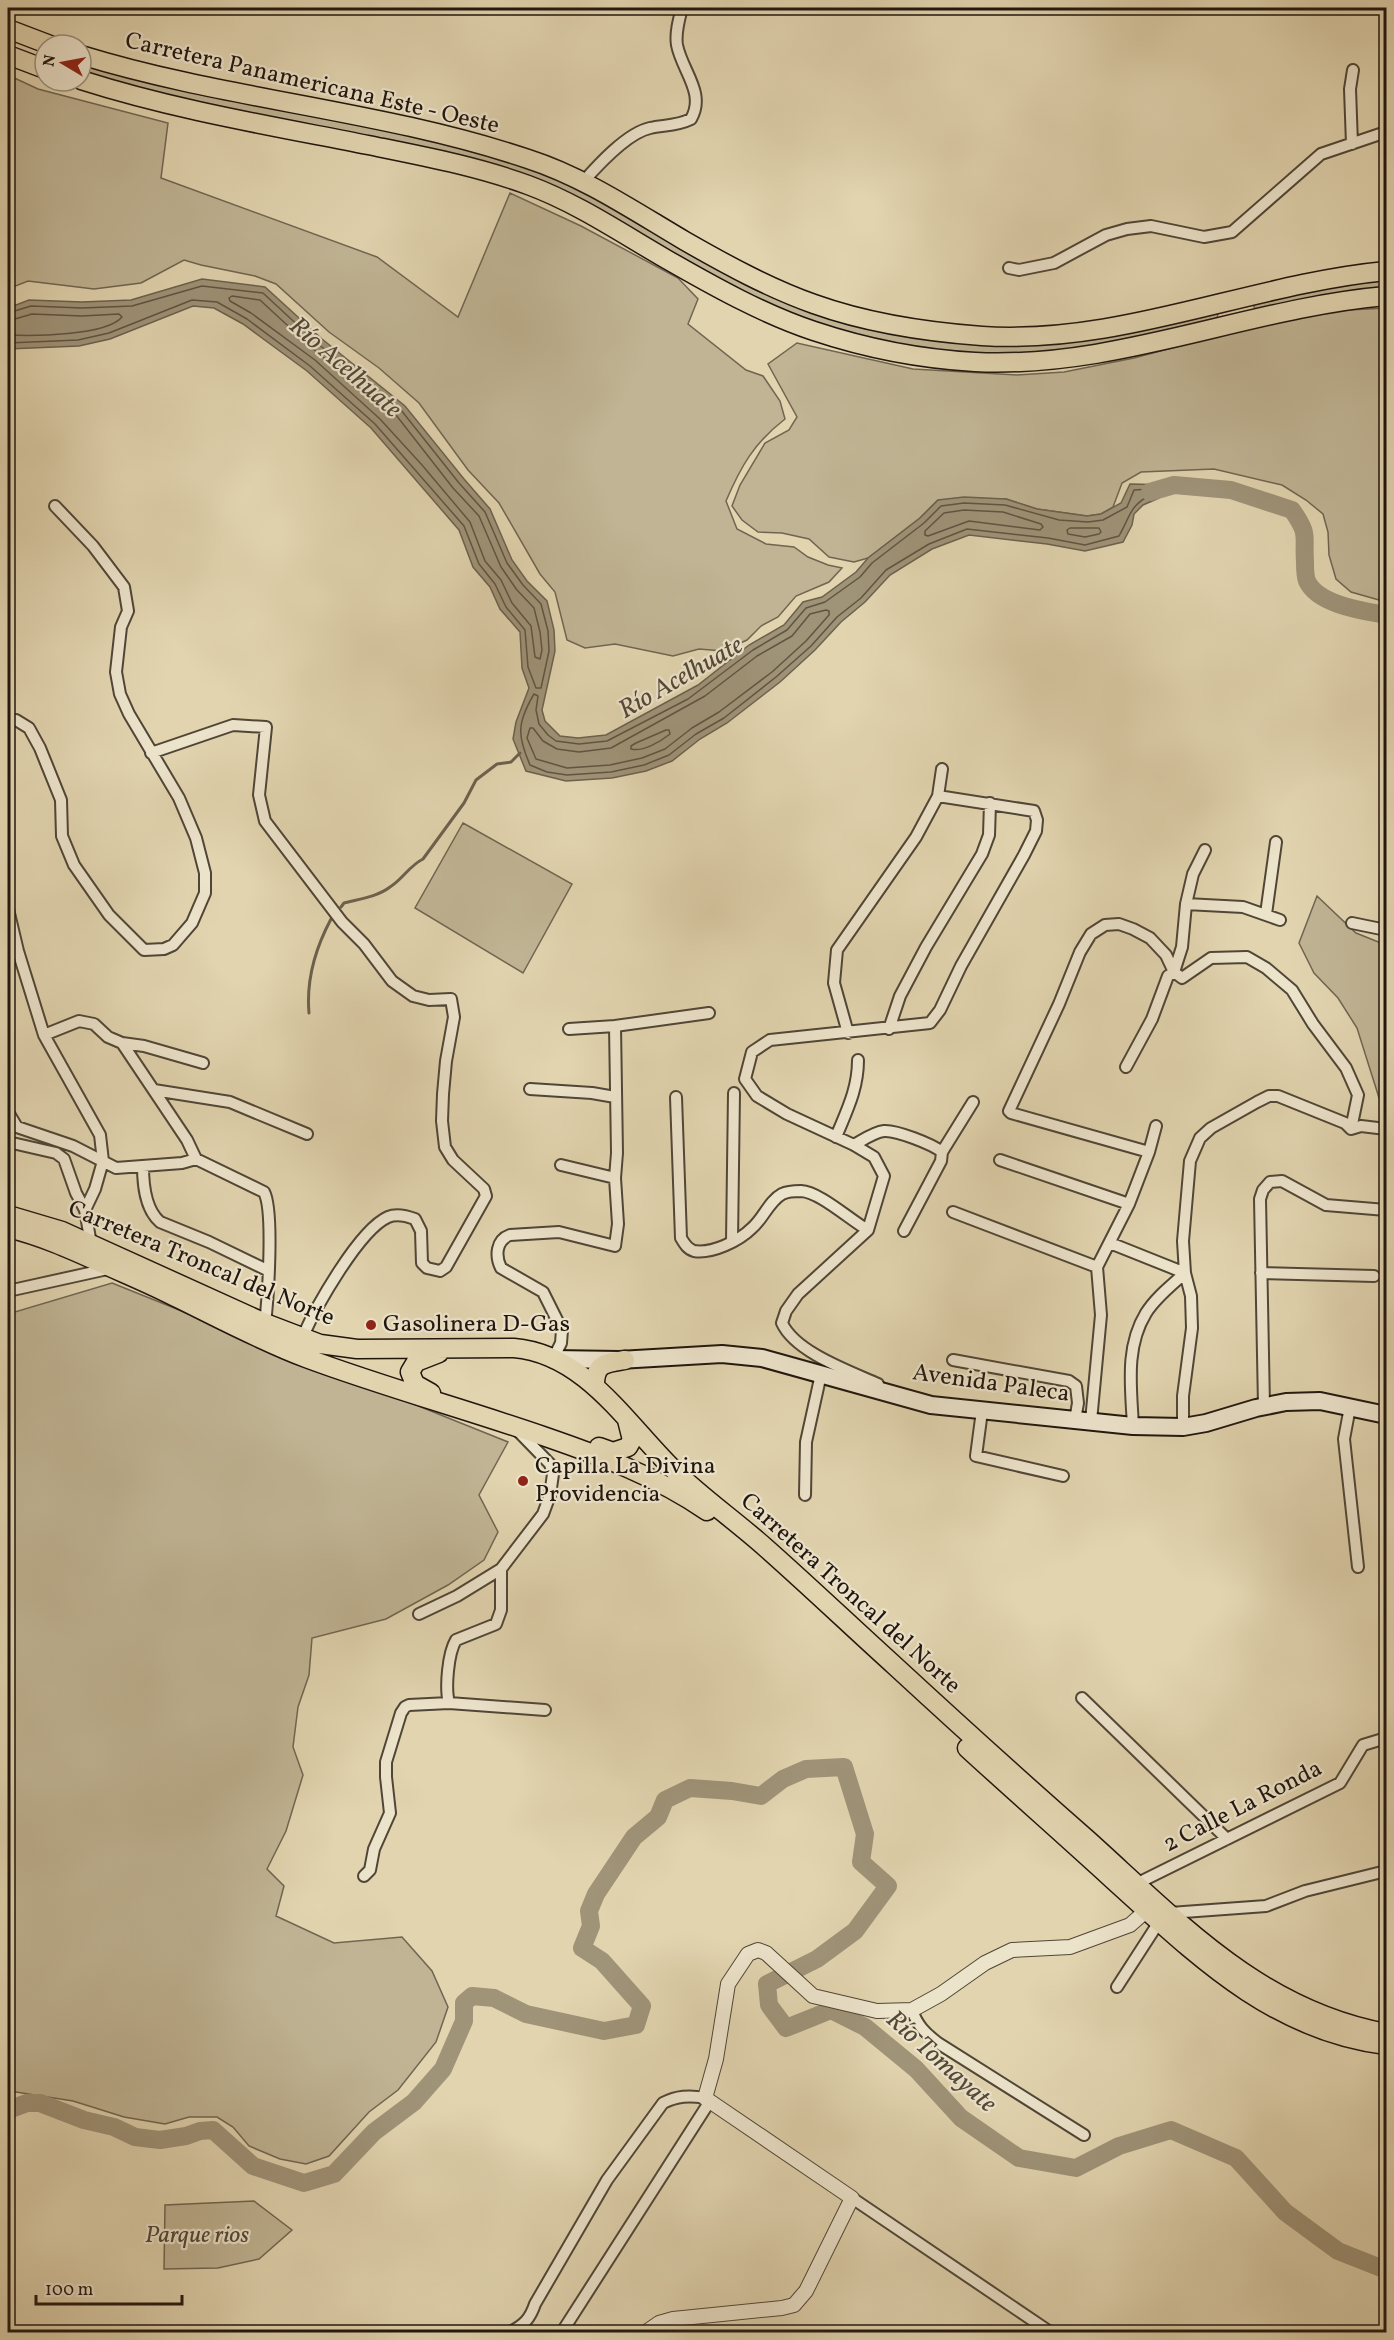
<svg xmlns="http://www.w3.org/2000/svg" width="1394" height="2340" viewBox="0 0 1394 2340" font-family="Vollkorn,serif">
<style>
.green{fill:#c0b494;stroke:#706551;stroke-width:1.5}
.water{fill:#9f9378;stroke:#6c614e;stroke-width:1.5}
.lines{fill:none;stroke-linecap:round;stroke-linejoin:round}
.shore{stroke:#605443;stroke-width:1.5}
.stream{stroke:#6c614e;stroke-width:3}
.river{stroke:#9f9378;stroke-width:18}
.minor-casing{stroke:#504636;stroke-width:14}
.tertiary-casing{stroke:#504636;stroke-width:16}
.secondary-casing{stroke:#20160e;stroke-width:20}
.primary-casing{stroke:#20160e;stroke-width:21}
.trunk-casing{stroke:#20160e;stroke-width:21}
.minor{stroke:#ece3cb;stroke-width:10}
.tertiary{stroke:#ece3cb;stroke-width:14}
.secondary{stroke:#ece3cb;stroke-width:16}
.primary{stroke:#e1d4af;stroke-width:18}
.trunk{stroke:#e1d4af;stroke-width:18}
.poi-dot{fill:#8f2418;stroke:#ece3cb;stroke-width:2}
.labels{text-anchor:middle;dominant-baseline:central;stroke-width:4.5;stroke-linejoin:round;paint-order:stroke}
.street-label{font-size:24px;fill:#20160e;stroke:#ece3cb}
.poi-label{font-size:24px;fill:#20160e;stroke:#ece3cb;text-anchor:start}
.park-label{font-size:24px;font-style:italic;fill:#504536;stroke:#ece3cb}
.water-label{font-size:26px;font-style:italic;fill:#534838;stroke:#ece3cb}
</style>
<rect width="100%" height="100%" fill="#e1d4af"/>
<filter id="stains"><feTurbulence type="fractalNoise" baseFrequency=".00333" numOctaves="4"/><feColorMatrix values="0 0 0 0 .2 0 0 0 0 .09 0 0 0 0 .02 0 0 0 .5 -.17"/></filter>
<radialGradient id="worn" r=".72"><stop offset=".6" stop-color="#630" stop-opacity="0"/><stop offset="1" stop-color="#630" stop-opacity=".3"/></radialGradient>
<path class="green" d="M 81,60 L 414,133 L 543,170 L 721,266 L 954,340 L 1218,311 L 1217,320 L 1077,351 L 967,355 L 872,341 L 808,323 L 759,299 L 707,273 L 604,212 L 81,73 Z
M 8,75 L 38,89 L 168,123 L 161,178 L 377,257 L 458,317 L 510,193 L 581,226 L 678,278 L 698,299 L 688,324 L 746,370 L 763,376 L 780,401 L 785,419 C 754,443 741,466 726,501 L 737,529 L 766,544 L 794,547 L 808,557 L 828,565 L 842,568 L 829,582 L 796,596 L 778,617 L 761,626 L 747,640 L 723,651 L 699,649 L 673,656 L 615,644 L 585,648 L 567,640 L 555,592 L 540,574 L 499,503 L 468,470 L 419,403 L 379,368 L 329,332 L 276,284 L 255,276 L 201,265 L 184,260 L 141,283 L 94,289 L 28,281 L 8,289 Z
M 1386,275 L 1386,289 L 1256,311 L 1252,302 Z
M 1386,308 L 1386,602 L 1351,592 L 1336,579 L 1329,555 L 1328,532 L 1323,514 L 1306,500 L 1282,485 L 1214,469 L 1141,472 L 1122,483 L 1113,507 L 1101,514 L 1087,516 L 1037,509 L 1006,499 L 938,500 L 920,518 L 868,558 L 854,562 L 829,557 L 809,539 L 782,533 L 758,532 L 742,520 L 732,506 L 740,485 L 765,443 L 789,430 L 797,417 L 768,364 L 797,343 L 913,369 L 1017,375 L 1064,372 L 1134,358 L 1228,333 L 1330,311 Z
M 463,823 L 572,884 L 523,973 L 415,908 Z
M 1317,896 L 1356,933 L 1386,945 L 1386,1105 L 1381,1104 L 1357,1028 L 1338,998 L 1314,973 L 1299,943 Z
M 112,1283 L 508,1442 L 479,1495 L 498,1532 L 484,1560 L 448,1585 L 386,1619 L 312,1638 L 309,1675 L 298,1707 L 293,1747 L 303,1775 L 286,1831 L 267,1869 L 284,1886 L 276,1916 L 334,1943 L 402,1937 L 432,1971 L 448,2007 L 436,2042 L 398,2090 L 369,2112 L 329,2156 L 306,2164 L 280,2159 L 249,2146 L 233,2127 L 217,2117 L 189,2117 L 165,2124 L 124,2117 L 73,2101 L 16,2092 L 8,2096 L 8,1314 Z
M 254,2201 L 292,2230 L 259,2259 L 218,2268 L 164,2269 L 165,2205 Z"/>
<path class="water" d="M 202,279 L 265,287 L 322,339 L 405,406 L 464,479 L 490,509 L 512,560 L 527,581 L 547,601 L 554,630 L 555,651 L 542,710 L 545,721 L 560,736 L 578,738 L 606,735 L 698,685 L 749,645 L 784,625 L 803,602 L 822,597 L 856,572 L 868,558 L 920,518 L 938,500 L 964,497 L 1006,499 L 1037,509 L 1087,516 L 1101,514 L 1121,503 L 1130,484 L 1174,485 L 1159,498 L 1143,505 L 1134,514 L 1132,525 L 1123,542 L 1085,551 L 1047,544 L 969,535 L 932,549 L 890,575 L 865,602 L 841,622 L 815,650 L 780,682 L 727,723 L 700,739 L 672,761 L 646,771 L 612,778 L 566,781 L 526,771 L 513,739 L 516,722 L 529,688 L 522,668 L 520,632 L 500,609 L 490,587 L 473,567 L 459,530 L 371,428 L 307,371 L 243,324 L 214,308 L 193,306 L 110,339 L 79,346 L 8,349 L 8,308 L 29,300 L 82,302 L 131,300 Z"/>
<g class="lines">
<path class="shore" d="M 232,296 L 260,300 L 313,349 L 396,415 L 453,488 L 479,516 L 501,567 L 517,590 L 534,608 L 540,632 L 542,650 L 540,659 L 535,657 L 531,626 L 512,603 L 501,580 L 485,561 L 470,522 L 422,465 L 380,419 L 315,360 L 251,313 L 230,301 L 229,298 Z
M 8,313 L 31,306 L 82,308 L 132,306 L 202,286 L 263,293 L 318,344 L 401,410 L 459,483 L 485,512 L 507,563 L 523,585 L 541,604 L 548,631 L 549,651 L 541,688 L 536,688 L 528,667 L 525,630 L 506,607 L 495,584 L 479,564 L 464,526 L 375,424 L 310,366 L 247,319 L 217,302 L 192,300 L 109,333 L 78,340 L 8,343
M 8,321 L 32,314 L 82,316 L 119,314 L 122,317 C 106,336 32,336 8,335
M 1150,489 L 1152,491 L 1152,494 C 1129,506 1131,515 1119,536 L 1085,545 L 1048,538 L 967,529 L 929,544 L 886,570 L 861,598 L 837,617 L 811,646 L 776,677 L 724,718 L 696,734 L 669,755 L 644,765 L 611,772 L 567,775 L 547,772 L 530,765 C 517,735 517,723 534,694 L 538,696 L 536,710 L 539,724 L 548,735 L 556,741 L 579,744 L 607,741 L 688,699 L 753,650 L 787,630 L 806,608 L 825,602 L 860,577 L 872,563 L 924,523 L 941,506 L 964,503 L 1005,505 L 1059,520 L 1088,522 L 1103,520 L 1127,507 L 1134,490 Z
M 964,510 L 1003,512 L 1041,524 L 1043,527 L 1040,530 L 969,521 L 928,536 L 925,535 L 925,531 L 944,513 Z
M 1070,528 L 1099,528 L 1101,532 L 1099,534 L 1085,537 L 1068,534 L 1067,530 Z
M 826,610 L 829,611 L 829,615 L 806,641 L 772,672 L 719,712 L 692,728 L 665,749 L 642,758 L 610,765 L 567,768 L 536,759 L 527,738 L 530,728 L 533,728 L 543,741 L 557,749 L 579,752 L 611,748 L 705,696 L 757,656 L 792,636 L 810,614 Z
M 666,730 L 669,730 L 670,734 C 660,742 643,752 631,749 L 631,746 L 636,743 Z"/>
<path class="stream" d="M 341,907 L 344,903 C 359,899 377,897 390,887 C 403,879 409,866 423,859 L 464,803 L 476,780 L 497,764 L 511,762 L 520,753
M 309,1013 C 306,979 315,949 331,919"/>
<path class="river" d="M 1150,492 L 1174,485 L 1231,490 L 1292,510 C 1310,536 1303,534 1305,562 C 1305,567 1305,576 1307,581 C 1318,605 1364,611 1386,615
M 8,2110 L 27,2103 L 40,2103 L 84,2120 L 114,2127 L 135,2137 L 160,2140 L 186,2136 L 200,2131 L 213,2130 L 253,2166 L 304,2183 L 334,2174 L 374,2132 L 414,2102 L 443,2069 L 464,2021 L 464,2003 L 472,1996 L 494,1998 L 526,2014 L 604,2031 L 636,2025 L 642,2006 L 602,1961 L 582,1948 L 591,1926 L 589,1911 L 596,1894 L 634,1837 L 658,1817 L 665,1800 L 690,1788 L 732,1791 L 761,1796 L 783,1779 L 806,1769 L 844,1767 L 865,1834 L 861,1862 L 888,1886 L 855,1931 L 817,1959 L 767,1984 L 769,2005 L 786,2028 L 831,2010 L 865,2027 L 916,2069 L 961,2118 L 1019,2158 L 1076,2168 L 1119,2146 L 1171,2130 L 1236,2158 L 1285,2212 L 1338,2251 L 1386,2270"/>
<defs>
<path id="minor" d="M 1352,144 L 1350,89 L 1353,70
M 583,182 C 598,165 627,133 650,128 C 664,125 677,126 691,119 C 706,93 682,71 677,45 C 675,33 679,19 682,8
M 1009,268 L 1019,270 L 1054,263 L 1106,235 L 1127,229 L 1151,226 L 1204,237 L 1232,232 L 1321,154 L 1386,132
M 8,720 L 16,720 L 29,728 L 40,748 L 61,800 L 62,836 L 74,865 L 109,915 L 144,950 L 164,949 L 173,945 L 192,923 L 205,893 L 205,873 L 196,838 L 179,798 L 129,714 L 120,694 L 116,672 L 121,627 L 128,611 L 124,587 L 93,546 L 55,506
M 151,753 L 233,725 L 266,727 L 259,795 L 265,821 L 342,922 L 364,944 L 392,981 L 413,996 L 429,1000 L 451,999 L 454,1017 L 446,1061 L 443,1094 L 442,1121 L 445,1147 L 453,1160 L 484,1189 L 486,1196 L 446,1267 L 440,1271 L 427,1268 L 422,1263 L 421,1231 L 415,1219 C 407,1216 397,1213 388,1217 C 359,1230 316,1307 303,1336
M 1186,904 L 1243,907 L 1280,920
M 8,909 L 18,951 L 44,1035 L 100,1135 L 103,1161 L 95,1189 L 85,1210
M 1266,914 L 1276,842
M 1352,923 L 1386,930
M 569,1029 L 615,1026
M 889,1029 L 900,996 L 926,947 L 982,854 L 989,835 L 990,803
M 848,1033 L 834,983 L 837,950 L 916,837 L 938,796 L 942,769
M 44,1035 L 79,1021 L 94,1024 L 108,1037 L 122,1043 L 187,1140 L 196,1159
M 122,1043 L 144,1046 L 203,1063
M 1126,1067 L 1152,1019 L 1168,976 L 1174,972 L 1182,947 L 1186,904 L 1193,874 L 1205,850
M 530,1089 L 592,1093 L 615,1097
M 154,1090 L 230,1102 L 307,1134
M 676,1097 L 681,1238 C 684,1243 687,1249 694,1251 C 712,1254 739,1241 752,1228 C 763,1219 769,1201 782,1194 C 786,1192 796,1191 801,1191 C 820,1192 850,1220 868,1230
M 8,1112 L 17,1127 L 73,1146 L 116,1168 L 182,1163 L 196,1159 L 264,1192 C 274,1210 268,1299 265,1323
M 836,1137 C 847,1110 858,1089 858,1060
M 8,1142 L 56,1153 L 64,1159 L 76,1193 L 85,1210 L 91,1244
M 854,1145 C 863,1140 874,1132 884,1131 C 896,1130 932,1144 942,1152 L 941,1161 L 904,1231
M 942,1152 L 973,1102
M 1149,1152 L 1011,1113 L 1009,1111 L 1059,1004 L 1080,952 L 1091,934 L 1105,925 L 1119,924 L 1133,929 L 1150,938 L 1166,955 L 1174,972 L 1182,978 L 1211,958 L 1247,957 L 1266,968 L 1292,990 L 1313,1024 L 1346,1068 L 1358,1095 L 1351,1129
M 1000,1160 L 1129,1204
M 561,1165 L 615,1178
M 143,1166 C 143,1185 145,1209 160,1222 L 209,1242 L 267,1270
M 953,1212 L 1097,1267
M 732,1241 L 734,1093
M 1110,1243 L 1185,1273 C 1172,1285 1156,1297 1146,1313 C 1125,1347 1131,1387 1133,1426
M 1261,1273 L 1374,1276
M 8,1291 L 112,1268
M 553,1359 L 561,1343 L 562,1330 L 543,1292 L 501,1268 C 495,1256 496,1240 510,1235 L 559,1232 L 615,1246 L 618,1224 L 615,1178 L 617,1153 L 615,1026 L 709,1013
M 953,1360 L 1069,1381 L 1076,1386 L 1078,1403 L 1075,1420
M 878,1384 C 849,1371 795,1352 782,1323 L 786,1311 L 798,1294 L 868,1230 L 884,1176 L 874,1157 L 854,1145 L 787,1114 L 757,1096 L 745,1079 L 752,1052 L 770,1040 L 930,1023 L 940,1010 L 961,966 L 1024,855 L 1036,831 L 1037,820 L 1034,811 L 938,796
M 1264,1406 L 1260,1199 L 1263,1190 L 1270,1182 L 1282,1181 L 1326,1205 L 1386,1210
M 1350,1407 L 1344,1439 L 1358,1567
M 982,1411 L 976,1456 L 1063,1476
M 1091,1421 L 1101,1315 L 1097,1267 L 1129,1204 L 1149,1152 L 1156,1126
M 1183,1427 L 1183,1396 L 1192,1328 L 1191,1296 L 1185,1273 L 1183,1241 L 1190,1161 L 1200,1138 L 1211,1128 L 1257,1102 L 1269,1096 L 1278,1096 L 1345,1123 L 1351,1129 L 1361,1126 L 1386,1129
M 805,1495 L 806,1442 L 821,1374
M 501,1569 L 501,1610 L 496,1624 L 456,1640 C 448,1653 445,1688 449,1703 L 545,1710
M 419,1614 L 457,1596 L 501,1569 L 543,1514 L 550,1495 L 553,1474 L 550,1464 L 517,1430
M 1082,1698 L 1227,1839
M 364,1876 L 370,1870 L 374,1849 L 390,1813 L 386,1777 L 386,1762 L 401,1713 L 405,1707 L 409,1705 L 449,1703
M 1136,1884 L 1340,1783 L 1363,1745 L 1386,1738
M 1170,1913 L 1266,1906 L 1305,1891 L 1386,1871
M 1117,1987 L 1159,1922
M 912,2010 C 917,2025 925,2033 938,2043 L 1084,2135
M 852,2198 L 1050,2332
M 510,2332 C 524,2325 530,2319 535,2304 L 607,2180 L 663,2103 C 677,2096 689,2095 705,2098
M 562,2332 L 710,2101"/>
<path id="tertiary" d="M 646,2332 L 659,2323 L 673,2319 L 782,2308 L 794,2305 L 806,2291 L 852,2198 L 705,2098 L 716,2059 L 728,1984 L 748,1954 L 758,1950 L 766,1953 L 813,1996 L 877,2011 L 912,2010 L 941,1994 L 985,1963 L 1012,1950 L 1070,1947 L 1130,1925 L 1147,1910"/>
<path id="secondary" d="M 553,1359 L 619,1360 L 722,1354 L 762,1358 L 931,1405 L 1133,1426 L 1183,1427 L 1206,1423 L 1256,1408 L 1286,1402 L 1320,1401 L 1386,1415"/>
<path id="primary" d="M 8,1215 L 62,1231 L 265,1323 L 320,1344 L 357,1349 L 514,1348 C 586,1354 628,1426 676,1472 C 704,1499 737,1522 766,1548 C 810,1587 852,1627 895,1666 C 959,1725 1023,1783 1088,1840 C 1179,1922 1260,2010 1386,2033
M 8,1228 C 41,1236 70,1249 101,1263 C 123,1273 145,1282 167,1293 C 213,1315 258,1340 306,1358 C 384,1387 465,1409 543,1436 C 601,1456 656,1476 707,1511
M 595,1385 C 595,1363 606,1363 625,1360
M 431,1393 L 415,1384 L 410,1372 L 416,1362 L 439,1353
M 599,1447 L 613,1452 L 628,1447 L 632,1440 L 627,1420
M 967,1748 C 1015,1792 1064,1835 1112,1879 C 1194,1953 1271,2031 1386,2045"/>
<path id="trunk" d="M 8,29 L 50,45
M 8,55 L 45,69
M 81,55 C 227,100 382,110 528,159 C 584,177 634,211 685,241 C 727,265 769,288 814,304 C 867,323 927,332 982,336 C 1121,345 1250,284 1386,271
M 81,80 C 175,110 272,126 368,145 C 422,156 476,166 528,185 C 577,203 621,233 666,259 C 713,286 763,314 814,331 C 865,348 921,359 975,362 C 1117,369 1247,308 1386,296"/>
</defs>
<use href="#minor" class="minor-casing"/>
<use href="#tertiary" class="tertiary-casing"/>
<use href="#secondary" class="secondary-casing"/>
<use href="#primary" class="primary-casing"/>
<use href="#trunk" class="trunk-casing"/>
<use href="#minor" class="minor"/>
<use href="#tertiary" class="tertiary"/>
<use href="#secondary" class="secondary"/>
<use href="#primary" class="primary"/>
<use href="#trunk" class="trunk"/>
</g>
<g class="poi-dot">
<circle cx="371" cy="1325" r="6"/>
<circle cx="523" cy="1481" r="6"/>
</g>
<g class="labels">
<g class="street-label">
<text transform="translate(312 84) rotate(13)">Carretera Panamericana Este - Oeste</text>
<text transform="translate(201 1264) rotate(23)">Carretera Troncal del Norte</text>
<text transform="translate(991 1384) rotate(8)">Avenida Paleca</text>
<text transform="translate(850 1594) rotate(42)">Carretera Troncal del Norte</text>
<text transform="translate(1243 1807) rotate(-27)">2 Calle La Ronda</text>
</g>
<g class="poi-label">
<text x="383" y="1325">Gasolinera D-Gas</text>
<text x="535" y="1467">Capilla La Divina<tspan x="535" dy="28">Providencia</tspan></text>
</g>
<g class="park-label">
<text x="197" y="2236">Parque rios</text>
</g>
<g class="water-label">
<text transform="translate(345 368) rotate(41)">Río Acelhuate</text>
<text transform="translate(681 678) rotate(-30)">Río Acelhuate</text>
<text transform="translate(941 2062) rotate(42)">Río Tomayate</text>
</g>
</g>
<rect width="1394" height="2340" fill="none" stroke="#e1d4af" stroke-width="30"/>
<rect x="9" y="9" width="1376" height="2322" fill="none" stroke="#20160e" stroke-width="3"/>
<rect x="15" y="15" width="1364" height="2310" fill="none" stroke="#20160e" stroke-width="1.5"/>
<g transform="translate(63 63) rotate(280)"><circle r="28" fill="#ece3cb" stroke="#9a917f" stroke-width="1.5"/>
<path d="M0-4.5L10 22L0 15L-10 22Z" fill="#8f2418"/>
<text y="-9" font-size="16" font-weight="bold" text-anchor="middle" fill="#20160e">N</text>
</g>
<path d="M36 2295v9h146v-9" fill="none" stroke="#20160e" stroke-width="3"/>
<text x="45" y="2295" font-size="18" fill="#20160e" stroke="#ece3cb" stroke-width="4.5" paint-order="stroke">100 m</text>
<rect width="100%" height="100%" filter="url(#stains)"/>
<rect width="100%" height="100%" fill="url(#worn)"/>
</svg>
